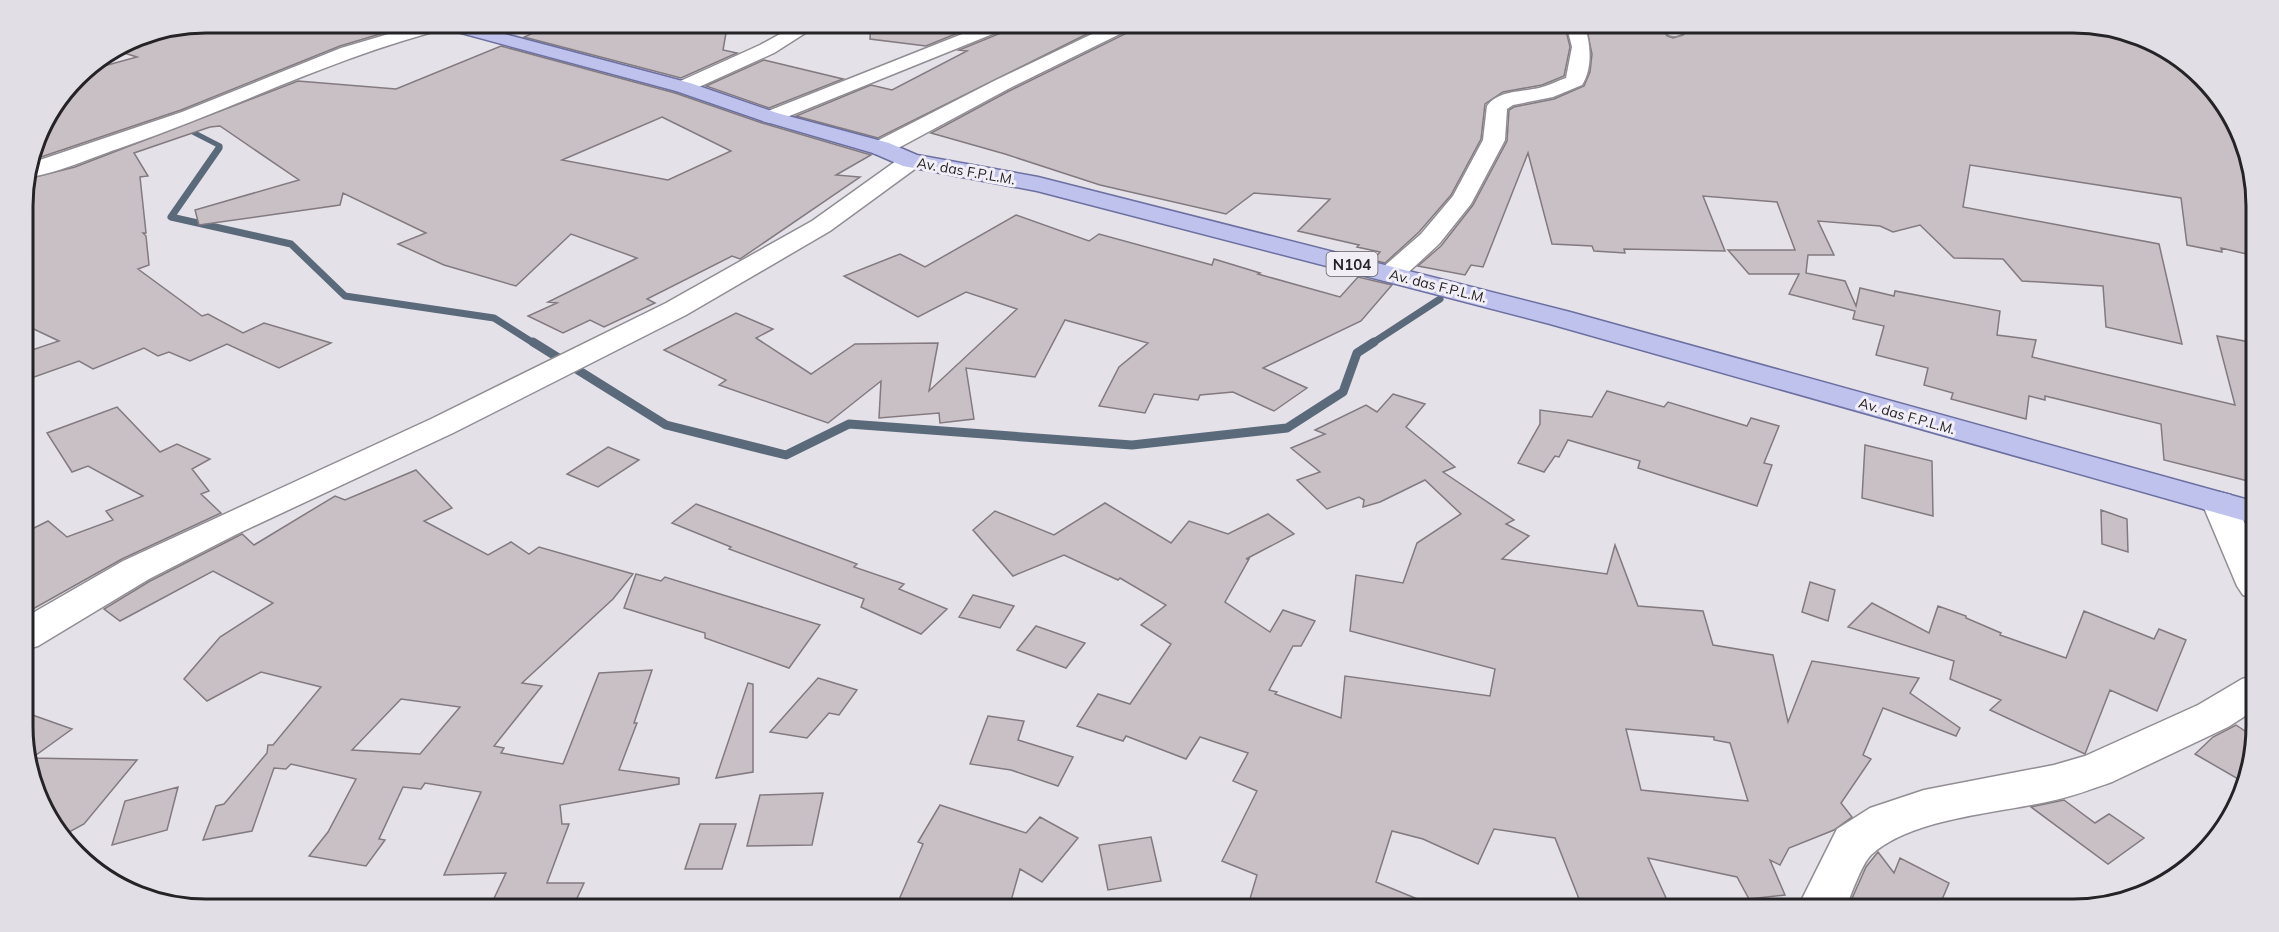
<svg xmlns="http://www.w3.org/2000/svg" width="2279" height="932" viewBox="0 0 2279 932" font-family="Mulish,sans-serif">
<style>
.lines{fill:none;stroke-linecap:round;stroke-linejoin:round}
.stream-far2{stroke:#5a6a7b;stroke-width:5}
.stream-far1{stroke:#5a6a7b;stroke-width:7}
.stream{stroke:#5a6a7b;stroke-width:9}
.building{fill:#c8c0c5;stroke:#827a7f;stroke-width:1.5;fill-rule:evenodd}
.street-casing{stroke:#918d94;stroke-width:3}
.primary-casing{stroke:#6c70a0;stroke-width:3}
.street{fill:#fff;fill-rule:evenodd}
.primary{fill:#bec2ed;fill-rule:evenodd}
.labels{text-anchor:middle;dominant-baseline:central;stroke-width:6;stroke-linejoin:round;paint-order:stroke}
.far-street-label{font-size:14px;fill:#252326;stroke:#f2eef6}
.shield{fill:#f2eef6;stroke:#626064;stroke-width:1.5}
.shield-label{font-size:15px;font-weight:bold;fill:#252326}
.rim{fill:none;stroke:#252326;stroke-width:3}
</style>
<rect width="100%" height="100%" fill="#e5e1e9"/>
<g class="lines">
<path class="stream-far2" d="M 185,128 L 220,146 L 218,149"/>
<path class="stream-far1" d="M 219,148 L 171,217 L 291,244 L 345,296 L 494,318 L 535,344
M 1371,344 L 1440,299"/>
<path class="stream" d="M 533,342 L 666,425 L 786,455 L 849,424 L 1132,445 L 1287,428 L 1343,392 L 1357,353 L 1374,342"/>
</g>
<path class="building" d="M 209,22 L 407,22 L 407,26 L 340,46 L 181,110 L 32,160 L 42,125 L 82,72 L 137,57 L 121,52 L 137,48 L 124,44 L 129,41 Z
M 558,22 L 728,22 L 723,50 L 737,53 L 681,78 L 524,37 Z
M 871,22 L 985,22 L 926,46 L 870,39 Z
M 1015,22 L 1111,22 L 878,138 L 796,116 L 871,85 L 892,90 L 967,51 L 959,50 L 1011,29 Z
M 1139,22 L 1564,22 L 1570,47 L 1564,76 L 1542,85 L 1503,92 L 1485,104 L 1481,139 L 1451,195 L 1419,232 L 1385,263 L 1373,260 L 1380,252 L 1357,247 L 1359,245 L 1298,231 L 1330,199 L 1254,193 L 1226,214 L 1100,185 L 1005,154 L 931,133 L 1009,91 L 1135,29 Z
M 1585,22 L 1670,22 L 1664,31 L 1667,36 L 1673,38 L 1683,35 L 1693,22 L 2073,22 L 2143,36 L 2219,95 L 2250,171 L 2242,169 L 2255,205 L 2255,256 L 2221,248 L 2222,252 L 2187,245 L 2181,198 L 1970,165 L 1963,207 L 2159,244 L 2182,344 L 2106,327 L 2103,286 L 2022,281 L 2003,259 L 1954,258 L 1920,225 L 1893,232 L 1880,226 L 1818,221 L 1834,255 L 1808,255 L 1806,273 L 1845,281 L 1856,306 L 1860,288 L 1894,296 L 1895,291 L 2000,311 L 1997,335 L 2036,340 L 2032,357 L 2235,405 L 2217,336 L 2255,343 L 2256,483 L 2164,460 L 2161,424 L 2045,396 L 2045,400 L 2029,396 L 2026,419 L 1951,399 L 1953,393 L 1924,385 L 1928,368 L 1876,355 L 1884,326 L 1853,319 L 1855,311 L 1789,294 L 1799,274 L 1749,274 L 1728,250 L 1795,250 L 1777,202 L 1703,196 L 1725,251 L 1624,249 L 1625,253 L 1594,251 L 1592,246 L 1552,244 L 1528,153 L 1483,267 L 1471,265 L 1465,275 L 1418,266 L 1441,246 L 1473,205 L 1507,141 L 1509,110 L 1514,107 L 1554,99 L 1584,86 L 1590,72 L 1592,54 Z
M 501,46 L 675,93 L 762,123 L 871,155 L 836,175 L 860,177 L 740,259 L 732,256 L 647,299 L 655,303 L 604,327 L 590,320 L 563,333 L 528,316 L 557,303 L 548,302 L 637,258 L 571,234 L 516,286 L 444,265 L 398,244 L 426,233 L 343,193 L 340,205 L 199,225 L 195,210 L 299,180 L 220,126 L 210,127 L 134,153 L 148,176 L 140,177 L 146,233 L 143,233 L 146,236 L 149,265 L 138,269 L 202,316 L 208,314 L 243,333 L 264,323 L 331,343 L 279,368 L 227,344 L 190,361 L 169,352 L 158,356 L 144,348 L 93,369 L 79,361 L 23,381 L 23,353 L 59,341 L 23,324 L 23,194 L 27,179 L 75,167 L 298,81 L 396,89 ZM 662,117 L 731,151 L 668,180 L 562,160 Z
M 764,60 L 843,79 L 769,108 L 706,86 Z
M 1016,215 L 1089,241 L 1099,234 L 1212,265 L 1214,259 L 1260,273 L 1258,274 L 1340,297 L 1358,277 L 1392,285 L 1361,321 L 1263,368 L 1307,388 L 1274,411 L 1233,392 L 1200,395 L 1198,400 L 1154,394 L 1145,413 L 1099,406 L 1119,367 L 1148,343 L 1065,320 L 1035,377 L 966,368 L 974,419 L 940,423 L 939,413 L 879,418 L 881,381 L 828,423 L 719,385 L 726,380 L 664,350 L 736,313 L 773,329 L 756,338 L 811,374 L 855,344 L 938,343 L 929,391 L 1017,309 L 966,292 L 918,317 L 844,276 L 900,254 L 925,267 Z
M 1607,391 L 1664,407 L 1668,402 L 1747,426 L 1751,418 L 1779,426 L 1764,463 L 1772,465 L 1757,506 L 1638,468 L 1640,461 L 1568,440 L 1559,457 L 1555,456 L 1544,472 L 1518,463 L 1540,424 L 1540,410 L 1592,417 Z
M 1393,394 L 1425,404 L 1406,427 L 1455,467 L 1443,472 L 1514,520 L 1506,524 L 1529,536 L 1502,559 L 1607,574 L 1615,545 L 1638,606 L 1703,611 L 1713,645 L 1773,655 L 1788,722 L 1812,661 L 1919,678 L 1910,693 L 1960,728 L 1956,736 L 1883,708 L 1863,755 L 1871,759 L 1841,803 L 1852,817 L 1834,830 L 1789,848 L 1780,865 L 1770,860 L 1785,895 L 1749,899 L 1737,877 L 1648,858 L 1671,909 L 1583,909 L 1555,838 L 1494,829 L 1478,864 L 1423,839 L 1392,831 L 1376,882 L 1442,909 L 1247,909 L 1257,875 L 1222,861 L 1257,791 L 1233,781 L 1248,753 L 1200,737 L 1186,759 L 1126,736 L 1123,741 L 1077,726 L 1098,694 L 1130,704 L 1171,644 L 1141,625 L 1166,605 L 1120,578 L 1118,580 L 1064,555 L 1013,576 L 973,530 L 995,511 L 1054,535 L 1105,503 L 1171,543 L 1189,521 L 1228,534 L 1268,514 L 1294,534 L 1246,559 L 1249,559 L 1225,602 L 1270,632 L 1283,610 L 1315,621 L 1301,646 L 1293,646 L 1269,690 L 1277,692 L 1275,694 L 1341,718 L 1345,676 L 1490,696 L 1495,669 L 1350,631 L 1356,575 L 1403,583 L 1417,543 L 1461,514 L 1425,480 L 1380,502 L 1363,507 L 1364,500 L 1359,497 L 1327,509 L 1297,480 L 1320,472 L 1291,448 L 1325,434 L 1315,430 L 1366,405 L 1377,412 ZM 1626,729 L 1714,737 L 1714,740 L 1730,743 L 1748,801 L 1641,790 Z
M 117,407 L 160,452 L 177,444 L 210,459 L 192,469 L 209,491 L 201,494 L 221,513 L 122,559 L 24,614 L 24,533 L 48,521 L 67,537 L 113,520 L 106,511 L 143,496 L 88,466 L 72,472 L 47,433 Z
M 1865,445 L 1932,461 L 1933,516 L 1862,498 Z
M 608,447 L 639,460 L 598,487 L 567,474 Z
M 416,470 L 452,508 L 424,521 L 488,555 L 511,542 L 529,554 L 539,547 L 633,574 L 613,599 L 522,683 L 542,686 L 494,746 L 504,748 L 501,753 L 563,764 L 599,673 L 652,670 L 634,723 L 637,723 L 619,770 L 679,778 L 679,784 L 560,805 L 562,824 L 569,824 L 547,883 L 584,883 L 572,909 L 489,909 L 506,873 L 444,875 L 481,792 L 425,783 L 421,789 L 403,787 L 379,839 L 385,840 L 366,866 L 309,856 L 328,832 L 356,779 L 291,764 L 286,769 L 274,768 L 252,831 L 203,840 L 216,806 L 224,804 L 267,753 L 268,745 L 273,745 L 321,687 L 261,672 L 207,701 L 184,679 L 220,637 L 273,603 L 213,571 L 120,621 L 104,609 L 150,581 L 242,534 L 254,545 L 335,496 L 345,500 ZM 401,699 L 460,707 L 420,754 L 352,750 Z
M 696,504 L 857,564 L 854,567 L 904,584 L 899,589 L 947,609 L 921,634 L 861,607 L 864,599 L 729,549 L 731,547 L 672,523 Z
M 2101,510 L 2127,519 L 2128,552 L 2102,544 Z
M 636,574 L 661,581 L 665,577 L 820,625 L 789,668 L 705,638 L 705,633 L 624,608 Z
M 1810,582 L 1835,590 L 1828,621 L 1802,612 Z
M 973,595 L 1014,606 L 1000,628 L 959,617 Z
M 1872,603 L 1929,633 L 1938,606 L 1966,616 L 1966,618 L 2001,633 L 2000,635 L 2066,658 L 2084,611 L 2154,639 L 2159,629 L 2186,640 L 2157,711 L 2110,690 L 2085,754 L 1990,710 L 2001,700 L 1950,679 L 1954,661 L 1848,627 Z
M 1036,626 L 1085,643 L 1066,668 L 1017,650 Z
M 818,678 L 857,690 L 839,715 L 829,713 L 807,738 L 770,732 Z
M 748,683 L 753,684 L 753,772 L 716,778 Z
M 24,712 L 72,729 L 32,758 L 137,760 L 84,824 L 60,837 L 24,750 Z
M 988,716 L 1024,721 L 1018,740 L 1073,757 L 1058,786 L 1011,770 L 970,764 Z
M 2236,725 L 2254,737 L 2245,783 L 2195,754 L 2213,737 Z
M 178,787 L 167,830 L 112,845 L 125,801 Z
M 823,793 L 812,845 L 747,846 L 760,795 Z
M 2064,800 L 2095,823 L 2109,814 L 2144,838 L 2108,864 L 2031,807 Z
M 940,805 L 1026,833 L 1040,817 L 1078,838 L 1042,882 L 1020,869 L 1009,908 L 960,901 L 959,909 L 895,909 L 923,844 L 918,842 Z
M 700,824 L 736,824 L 722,869 L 685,869 Z
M 1151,837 L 1161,881 L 1108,890 L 1099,845 Z
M 1878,852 L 1894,873 L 1900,858 L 1949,883 L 1938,909 L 1861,909 L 1850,903 L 1866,867 Z"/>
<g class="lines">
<defs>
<path id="street" d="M 426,23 L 455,23 L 452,27 C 338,55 233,109 123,147 C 98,155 51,176 27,177 L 31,163 L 182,112 L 341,48 Z
M 800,23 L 821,23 L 774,53 L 690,91 L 676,91 L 673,87 L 676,83 L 760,45 Z
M 990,23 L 1013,23 L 1010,27 L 777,121 L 770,123 L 763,121 L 760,117 L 763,113 Z
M 1115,23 L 1137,23 L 1134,27 L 1008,89 L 889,153 L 881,155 L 873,153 L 870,148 L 873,143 L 994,81 Z
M 1566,23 L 1583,23 C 1591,40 1593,69 1582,85 L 1553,97 L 1513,105 L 1507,109 L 1505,140 L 1471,204 L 1439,244 L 1400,280 L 1391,282 L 1382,280 L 1378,274 L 1382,268 L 1421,234 L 1453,196 L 1483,140 L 1487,106 C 1498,90 1522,92 1539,88 C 1548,86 1557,81 1566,78 L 1572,47 Z
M 1673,23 L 1691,23 C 1685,32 1680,38 1669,35 L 1666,31 Z
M 911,154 L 919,156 L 922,161 L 919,166 L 830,231 L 686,315 L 453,433 L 237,534 L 149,579 L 38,646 L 24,650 L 24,618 L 123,561 L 431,419 L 666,303 L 812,221 L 903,156 Z
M 2219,492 L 2231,495 L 2256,546 L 2256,599 L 2243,595 L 2237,586 L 2202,503 L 2207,495 Z
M 2256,675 L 2256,709 L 2228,727 L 2112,782 C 2092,789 2071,797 2051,801 C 1998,813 1911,818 1871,855 C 1861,865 1851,896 1845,909 L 1797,909 L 1837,829 L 1870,808 L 1924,790 L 2054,765 L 2085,756 L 2198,705 L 2242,679 Z"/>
<path id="primary" d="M 437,23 L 463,23 L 690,83 L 777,113 L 889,143 L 917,155 L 1038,177 L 1570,312 L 2256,502 L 2256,524 L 1550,324 L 1037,191 L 903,166 L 873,153 L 763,121 L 676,91 L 439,27 Z"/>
</defs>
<use href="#street" class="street-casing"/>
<use href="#primary" class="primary-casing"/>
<use href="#street" class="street"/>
<use href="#primary" class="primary"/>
</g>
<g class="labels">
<g class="far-street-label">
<text transform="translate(966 171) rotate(10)">Av. das F.P.L.M.</text>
<text transform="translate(1438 286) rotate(14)">Av. das F.P.L.M.</text>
<text transform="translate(1907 416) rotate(16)">Av. das F.P.L.M.</text>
</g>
<rect class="shield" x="1326.5" y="252" width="51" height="24" rx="4.5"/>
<g class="shield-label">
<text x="1352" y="264">N104</text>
</g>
</g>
<path d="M0 0H2279V932H0ZM206 33H2073A173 173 0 0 1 2246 206V726A173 173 0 0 1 2073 899H206A173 173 0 0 1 33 726V206A173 173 0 0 1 206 33Z" fill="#e2dee5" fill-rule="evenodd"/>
<path class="rim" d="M206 33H2073A173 173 0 0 1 2246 206V726A173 173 0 0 1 2073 899H206A173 173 0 0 1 33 726V206A173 173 0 0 1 206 33Z"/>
</svg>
